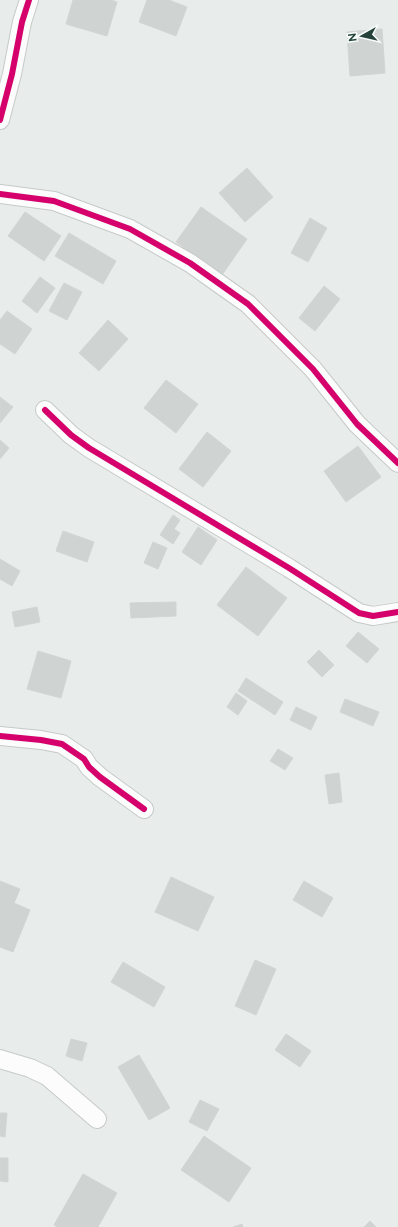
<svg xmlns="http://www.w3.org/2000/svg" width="398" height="1227" viewBox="0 0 398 1227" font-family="Raleway,sans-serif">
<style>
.building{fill:#cfd4d2;stroke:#d1d6d4}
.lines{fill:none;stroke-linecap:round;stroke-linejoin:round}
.minor-casing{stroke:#c5cac8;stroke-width:20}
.minor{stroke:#fcfcfc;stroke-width:18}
.cycleway-casing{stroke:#f7fbf9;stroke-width:8}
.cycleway{stroke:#d6006c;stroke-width:6}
</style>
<rect width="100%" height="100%" fill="#e8edeb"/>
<path class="building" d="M 73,0 L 111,0 L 117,2 L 107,36 L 66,24 Z
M 147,0 L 169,0 L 187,7 L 176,36 L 139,22 Z
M 382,29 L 385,73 L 350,76 L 347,32 Z
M 247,168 L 273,197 L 245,222 L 219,193 Z
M 201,207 L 247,239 L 222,275 L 176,242 Z
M 25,212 L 61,236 L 44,261 L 8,236 Z
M 310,218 L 327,228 L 308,262 L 291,253 Z
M 69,233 L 116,261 L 103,284 L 55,256 Z
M 40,277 L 55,288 L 37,313 L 22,301 Z
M 64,283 L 82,292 L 67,320 L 49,311 Z
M 324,286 L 340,299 L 315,331 L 299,318 Z
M 7,311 L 32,329 L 15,354 L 0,344 L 0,320 Z
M 108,320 L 128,339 L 99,371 L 79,353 Z
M 166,380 L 198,404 L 176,433 L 144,408 Z
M 0,397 L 13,407 L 0,423 Z
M 207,432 L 231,451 L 203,487 L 179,469 Z
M 0,440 L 9,448 L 0,459 Z
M 358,446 L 381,477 L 346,502 L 324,471 Z
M 173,515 L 180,520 L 174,529 L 180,533 L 173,544 L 160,535 Z
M 198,527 L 217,540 L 201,565 L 182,552 Z
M 63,531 L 94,542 L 87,562 L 56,551 Z
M 153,542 L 167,548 L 158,569 L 144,563 Z
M 0,559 L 20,571 L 12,586 L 0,579 Z
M 246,567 L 287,598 L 258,636 L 217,605 Z
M 176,602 L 176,616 L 131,618 L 130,603 Z
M 37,607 L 40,622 L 15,627 L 12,612 Z
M 358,632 L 379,649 L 367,663 L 346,646 Z
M 319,650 L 334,665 L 322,677 L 307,662 Z
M 38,651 L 71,661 L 61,698 L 27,689 Z
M 246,678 L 283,702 L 275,715 L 238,691 Z
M 236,693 L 247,701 L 238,715 L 227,707 Z
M 345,699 L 379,712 L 373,726 L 340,712 Z
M 296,707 L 317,717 L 311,730 L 290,720 Z
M 278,749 L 293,758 L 285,770 L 270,761 Z
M 339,773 L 342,802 L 329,804 L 325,775 Z
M 171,877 L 214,897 L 198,931 L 155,912 Z
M 0,881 L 20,889 L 14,903 L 30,910 L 13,952 L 0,947 Z
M 304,881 L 333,898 L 322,917 L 293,900 Z
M 255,960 L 276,969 L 256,1015 L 235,1006 Z
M 123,962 L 165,987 L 154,1007 L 111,982 Z
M 286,1034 L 311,1051 L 300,1067 L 275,1050 Z
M 71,1039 L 87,1043 L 82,1061 L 66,1056 Z
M 139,1055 L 170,1108 L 149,1120 L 118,1067 Z
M 200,1100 L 219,1109 L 207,1131 L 189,1122 Z
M 0,1113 L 7,1113 L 5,1137 L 0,1136 Z
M 204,1136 L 251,1168 L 229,1202 L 181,1170 Z
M 0,1158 L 8,1158 L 8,1182 L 0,1181 Z
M 83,1174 L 117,1193 L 98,1227 L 57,1227 L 54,1225 Z
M 370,1221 L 376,1227 L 364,1227 Z
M 242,1224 L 243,1227 L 233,1227 Z"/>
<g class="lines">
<defs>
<path id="minor" d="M 0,120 L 12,74 L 22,22 L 29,0
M 0,194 L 54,201 L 130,229 L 190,263 L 248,304 L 313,369 L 357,424 L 398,463
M 45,410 L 71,435 L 89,448 L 289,568 L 359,613 L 373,616 L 398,612
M 0,736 L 41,740 L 62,744 L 84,759 L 89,767 L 100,777 L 144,809
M 0,1059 L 30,1068 L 47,1076 L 97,1119"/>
</defs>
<use href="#minor" class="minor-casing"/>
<use href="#minor" class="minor"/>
<defs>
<path id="cycleway" d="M 0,120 L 12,74 L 22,22 L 29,0
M 0,194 L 54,201 L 130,229 L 190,263 L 248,304 L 313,369 L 357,424 L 398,463
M 45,410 L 71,435 L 89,448 L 289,568 L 359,613 L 373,616 L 398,612
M 0,736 L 41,740 L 62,744 L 84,759 L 89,767 L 100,777 L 144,809"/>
</defs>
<use href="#cycleway" class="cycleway-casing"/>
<use href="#cycleway" class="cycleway"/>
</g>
<g transform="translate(362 36) rotate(262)" stroke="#f7fbf9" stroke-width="3" paint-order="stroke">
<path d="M0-3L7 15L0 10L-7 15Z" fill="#24423a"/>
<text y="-6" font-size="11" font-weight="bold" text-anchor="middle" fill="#24423a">N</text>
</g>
</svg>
